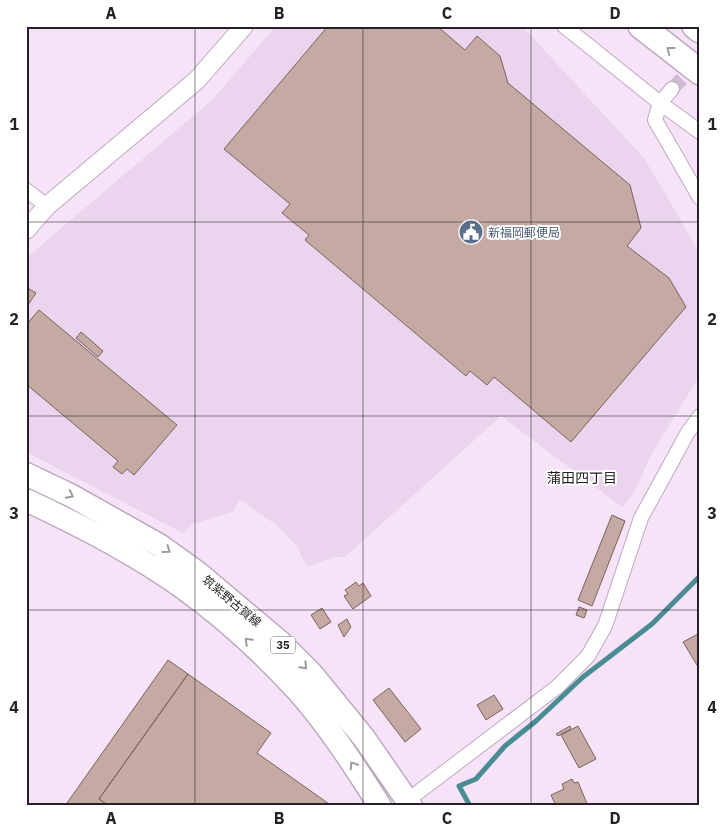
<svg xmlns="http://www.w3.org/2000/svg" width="726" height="832" viewBox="0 0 726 832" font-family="'IBM Plex Sans','Noto Sans JP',sans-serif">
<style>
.built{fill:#ebd4ed}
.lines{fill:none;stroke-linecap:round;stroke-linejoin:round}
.stream{stroke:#4a8c94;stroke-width:5}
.building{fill:#c5a9a3;stroke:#7b625d}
.minor-tunnel{stroke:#ccbcce;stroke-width:14;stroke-dasharray:14 7;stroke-linecap:butt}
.minor-casing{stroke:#bcaabe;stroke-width:16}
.tertiary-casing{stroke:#bcaabe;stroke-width:20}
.primary-casing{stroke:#bcaabe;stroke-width:25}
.motorway-casing{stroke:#bcaabe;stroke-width:28}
.minor{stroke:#fff;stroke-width:14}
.tertiary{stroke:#fff;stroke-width:18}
.primary{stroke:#fff;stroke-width:22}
.motorway{stroke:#fff;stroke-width:25}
.oneway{stroke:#9d9b9e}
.grid{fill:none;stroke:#262027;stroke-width:1;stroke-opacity:0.55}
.labels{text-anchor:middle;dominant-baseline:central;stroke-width:4;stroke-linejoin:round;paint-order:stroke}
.shield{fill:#fff;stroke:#676368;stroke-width:1}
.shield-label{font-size:11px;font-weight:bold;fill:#262027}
.service-label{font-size:12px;fill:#4e5e75;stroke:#fff;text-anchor:start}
.street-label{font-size:12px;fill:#262027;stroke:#fff}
.neighbourhood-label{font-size:14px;fill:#262027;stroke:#fff}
.neatline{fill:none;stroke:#262027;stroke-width:2}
.grid-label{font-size:16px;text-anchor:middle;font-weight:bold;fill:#262027}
</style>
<rect width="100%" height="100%" fill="#f6e3f8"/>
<path class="built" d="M 276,26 L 522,26 L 644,158 L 700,253 L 700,375 L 651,455 L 634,493 L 622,507 L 501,416 L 345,557 L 334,557 L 307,567 L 297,547 L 278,526 L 240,500 L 232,512 L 192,524 L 183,533 L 26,452 L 26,258 L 212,100 Z"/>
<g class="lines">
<path class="stream" d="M 470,806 L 459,786 L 476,779 L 505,746 L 536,721 L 583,677 L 652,624 L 700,576"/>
</g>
<path class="building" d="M 328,26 L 437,26 L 465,50 L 477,36 L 500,56 L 508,83 L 630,185 L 641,228 L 627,246 L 669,278 L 686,307 L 571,442 L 494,377 L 487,385 L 470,371 L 466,376 L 305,240 L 309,235 L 282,213 L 290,204 L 224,149 Z
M 26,287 L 36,293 L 26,308 Z
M 39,310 L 177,425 L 134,475 L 127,469 L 122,474 L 113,467 L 118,461 L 26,384 L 26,325 Z
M 81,332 L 103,351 L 98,357 L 76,338 Z
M 612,515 L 625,521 L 592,606 L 578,600 Z
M 356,582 L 359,586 L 363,583 L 371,596 L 353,609 L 344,596 L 348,594 L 345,590 Z
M 579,607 L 587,610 L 584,618 L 576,615 Z
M 322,608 L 331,622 L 320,629 L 311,615 Z
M 347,619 L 351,627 L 344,637 L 338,625 Z
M 700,633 L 700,670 L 683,642 Z
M 168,660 L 188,674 L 99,799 L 109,806 L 70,806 L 67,803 Z
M 188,674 L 271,733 L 257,753 L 332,806 L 109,806 L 99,799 Z
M 389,688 L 421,729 L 405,742 L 373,700 Z
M 494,695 L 503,709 L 486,720 L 477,705 Z
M 570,726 L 571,729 L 558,736 L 556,734 Z
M 578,726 L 596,759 L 579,768 L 561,735 Z
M 572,779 L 574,783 L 578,782 L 588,806 L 556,806 L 551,795 L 564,789 L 562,784 Z"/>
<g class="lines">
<path class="minor-tunnel" d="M 672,89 L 698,62"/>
<defs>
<path id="minor" d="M 564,26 L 660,103 L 700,132
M 672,89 L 660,103 L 655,120 L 700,198
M 26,190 L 47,206
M 408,800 L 557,687 L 588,656 L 605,626 L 641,518 L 688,432 L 700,416"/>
<path id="tertiary" d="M 26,230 L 47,206 L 197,80 L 244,26"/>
<path id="primary" d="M 26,474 L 72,496 L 159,545 L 198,573 L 280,642 L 311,673 L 364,738 L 411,806
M 26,500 C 80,525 134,553 182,587 C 224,617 263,653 298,691 C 329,726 355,767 380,806"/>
<path id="motorway" d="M 641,26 L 700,72
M 695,26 L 700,30"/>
</defs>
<use href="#minor" class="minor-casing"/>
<use href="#tertiary" class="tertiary-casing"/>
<use href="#primary" class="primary-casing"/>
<use href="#motorway" class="motorway-casing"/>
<use href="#minor" class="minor"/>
<use href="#tertiary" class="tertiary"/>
<use href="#primary" class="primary"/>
<use href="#motorway" class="motorway"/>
</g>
<defs><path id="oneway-chevron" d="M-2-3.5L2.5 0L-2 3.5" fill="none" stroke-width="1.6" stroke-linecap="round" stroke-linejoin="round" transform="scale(1.25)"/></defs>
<g class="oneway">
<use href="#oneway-chevron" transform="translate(670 50) rotate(-142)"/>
<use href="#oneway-chevron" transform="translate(70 495) rotate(27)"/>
<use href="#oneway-chevron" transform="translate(167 550) rotate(36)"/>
<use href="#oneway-chevron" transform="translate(248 641) rotate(-135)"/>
<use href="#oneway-chevron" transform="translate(304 666) rotate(46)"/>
<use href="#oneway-chevron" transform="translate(353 765) rotate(-123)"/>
</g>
<path class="grid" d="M 195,26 L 195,806M 363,26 L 363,806M 531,26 L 531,806M 26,222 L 700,222M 26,416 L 700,416M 26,610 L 700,610"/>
<defs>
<symbol id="civic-disc" viewBox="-11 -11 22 22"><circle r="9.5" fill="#5c6f8a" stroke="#fff"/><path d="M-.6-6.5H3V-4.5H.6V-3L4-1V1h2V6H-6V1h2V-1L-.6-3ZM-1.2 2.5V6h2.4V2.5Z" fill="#fff"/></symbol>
</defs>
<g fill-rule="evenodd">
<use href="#civic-disc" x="457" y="218" width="28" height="28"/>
</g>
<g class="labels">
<rect class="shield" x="270.5" y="636.5" width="25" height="17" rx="4"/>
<g class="shield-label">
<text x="283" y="645">35</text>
</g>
<g class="service-label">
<text x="488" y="232">新福岡郵便局</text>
</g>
<g class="street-label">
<text transform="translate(232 601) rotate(40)">筑紫野古賀線</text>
</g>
<g class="neighbourhood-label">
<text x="582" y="478">蒲田四丁目</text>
</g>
</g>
<rect width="726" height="832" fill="none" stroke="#ffffff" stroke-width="55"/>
<rect x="28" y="28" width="670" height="776" class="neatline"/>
<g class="grid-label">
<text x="111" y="19">A</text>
<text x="279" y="19">B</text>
<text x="447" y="19">C</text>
<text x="615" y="19">D</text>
<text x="14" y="130">1</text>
<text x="712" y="130">1</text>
<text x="14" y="325">2</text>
<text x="712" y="325">2</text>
<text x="14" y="519">3</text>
<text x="712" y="519">3</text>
<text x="14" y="713">4</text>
<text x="712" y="713">4</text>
<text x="111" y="824">A</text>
<text x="279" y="824">B</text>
<text x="447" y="824">C</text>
<text x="615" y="824">D</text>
</g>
</svg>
